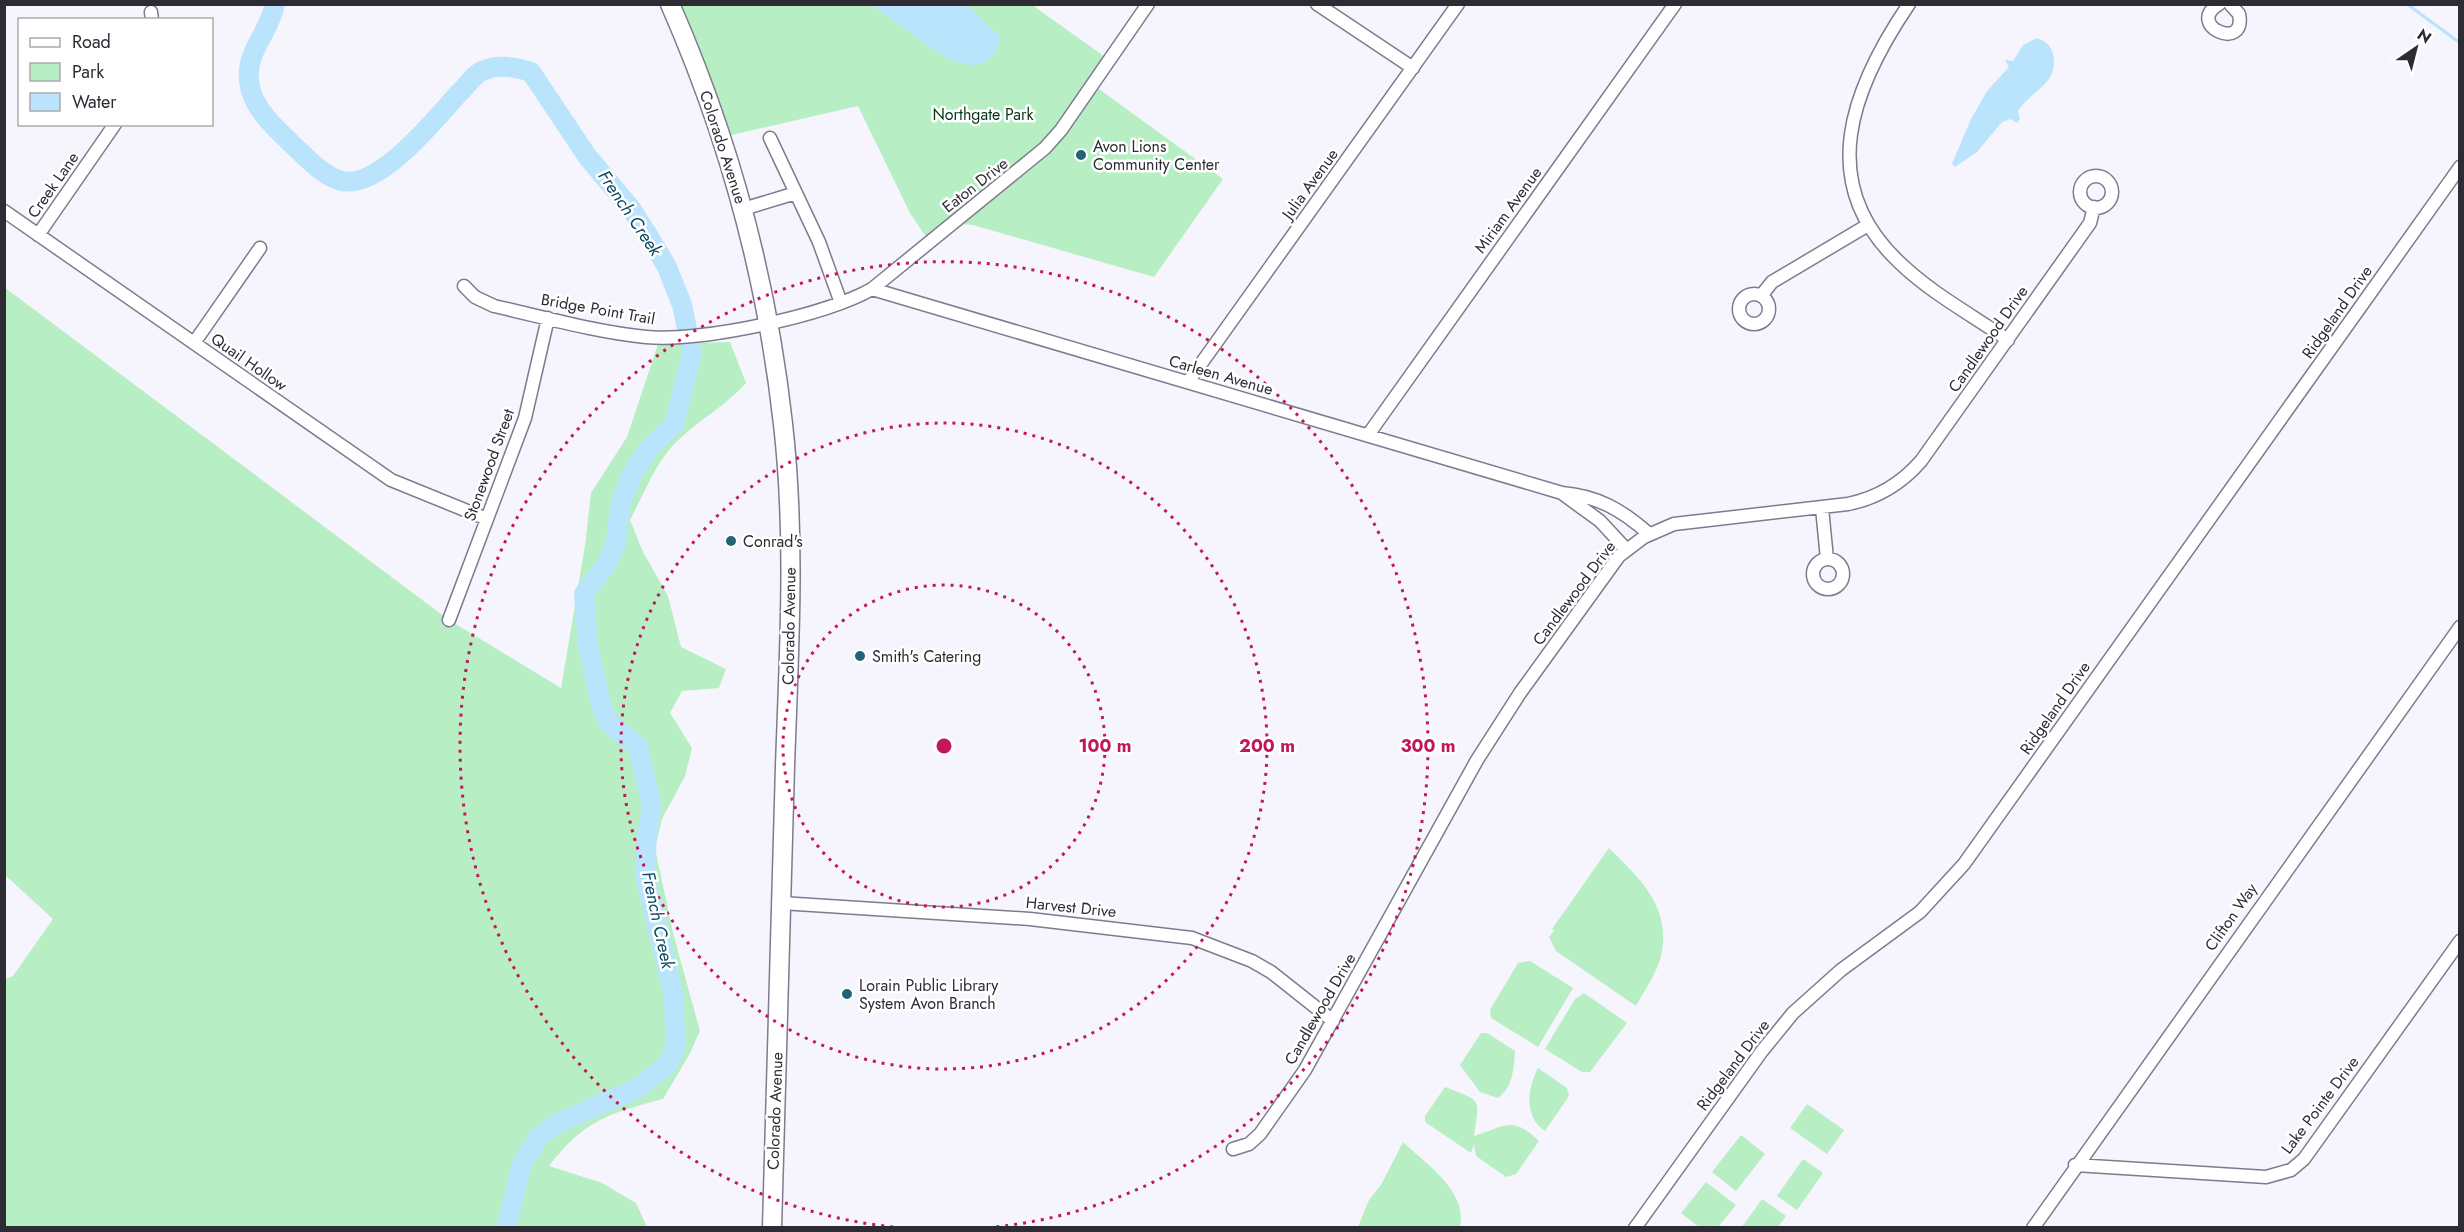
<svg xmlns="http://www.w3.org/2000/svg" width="2464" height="1232" viewBox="0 0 2464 1232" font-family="Jost,sans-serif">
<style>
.green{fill:#b7eec3}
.water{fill:#b9e4fb}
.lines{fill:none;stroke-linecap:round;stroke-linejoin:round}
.stream{stroke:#b9e4fb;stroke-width:3}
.river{stroke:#b9e4fb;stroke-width:20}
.minor-casing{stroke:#7d7b8d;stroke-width:15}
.secondary-casing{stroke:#7d7b8d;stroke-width:21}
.minor{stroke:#fff;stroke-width:12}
.secondary{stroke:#fff;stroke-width:18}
.ring{fill:none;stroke:#c2185b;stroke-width:3;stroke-dasharray:3 6}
.poi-dot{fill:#206576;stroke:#fff;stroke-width:2}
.labels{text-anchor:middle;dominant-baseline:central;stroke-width:5;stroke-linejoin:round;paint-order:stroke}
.park-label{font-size:16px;fill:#053618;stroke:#fff}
.poi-label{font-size:16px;fill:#2d2c34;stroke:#fff;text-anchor:start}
.street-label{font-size:16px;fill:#2d2c34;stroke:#fff}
.water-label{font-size:18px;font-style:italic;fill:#0b4b64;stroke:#fff}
.centre{fill:#c2185b;stroke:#fff;stroke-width:3}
.ring-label{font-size:18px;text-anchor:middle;font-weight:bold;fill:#c2185b;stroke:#fff;stroke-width:5;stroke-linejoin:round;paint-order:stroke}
</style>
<rect width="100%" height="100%" fill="#f6f5fd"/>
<path class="green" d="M 677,5 L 1036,5 L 1035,7 L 1105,57 L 1088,81 L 1223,179 L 1154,277 L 973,225 L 945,223 L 926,237 L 910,213 L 858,106 L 727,136 Z
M 4,287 L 449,620 L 561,688 L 585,546 L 591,493 L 627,437 L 658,344 L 730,342 L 746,383 C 723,409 691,424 669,450 C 653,469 642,498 630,520 L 643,552 L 668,596 L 681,647 L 726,669 L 719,688 L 682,691 L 670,713 L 692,748 L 685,776 L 662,819 L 655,848 L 673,933 L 700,1031 L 689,1055 L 663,1099 C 610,1113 584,1120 549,1166 L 602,1183 L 636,1203 L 647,1227 L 5,1227 L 5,979 L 13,976 L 53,919 L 5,875 Z
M 1609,848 C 1640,879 1672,907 1661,956 C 1657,973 1644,991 1636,1006 L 1556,951 L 1549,937 L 1554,931 L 1552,929 Z
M 1530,961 L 1573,988 L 1538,1047 L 1491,1018 L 1490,1010 L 1518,963 Z
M 1584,993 L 1627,1023 L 1590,1072 L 1582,1072 L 1545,1049 L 1575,999 Z
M 1481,1033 L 1487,1033 L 1515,1051 C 1514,1068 1513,1087 1498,1098 L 1480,1092 L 1460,1065 Z
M 1538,1068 L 1567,1088 L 1569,1096 L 1545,1131 C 1524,1117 1527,1089 1538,1068 Z
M 1445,1087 C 1484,1102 1479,1098 1474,1136 C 1506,1126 1512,1115 1539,1141 L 1516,1174 L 1506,1177 L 1476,1156 L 1474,1144 L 1471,1153 L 1425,1122 L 1425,1116 Z
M 1807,1104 L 1844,1130 L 1827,1154 L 1790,1128 Z
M 1741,1135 L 1765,1154 L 1736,1191 L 1712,1172 Z
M 1403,1142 C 1426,1164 1468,1191 1460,1227 L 1358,1227 L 1369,1200 L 1381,1185 Z
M 1803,1159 L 1823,1173 L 1797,1210 L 1777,1196 Z
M 1706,1182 L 1736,1205 L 1718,1227 L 1699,1227 L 1681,1213 Z
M 1762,1199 L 1786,1216 L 1778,1227 L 1742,1227 Z"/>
<path class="water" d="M 870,5 L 967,5 L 999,35 C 1000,45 996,52 989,59 C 959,85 899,18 870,5 Z
M 2037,38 C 2045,41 2051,45 2053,54 C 2059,85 2031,90 2018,111 L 2020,119 L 2017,123 L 2011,119 L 2002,122 L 1977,152 L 1955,167 L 1952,164 L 1971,119 L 1987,91 L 2009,67 L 2005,60 L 2013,61 L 2023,45 Z"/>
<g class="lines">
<path class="stream" d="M 2407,4 L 2460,43"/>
<path class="river" d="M 275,4 C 271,24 260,37 253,54 C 237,95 268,121 295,147 C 308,159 324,177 342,181 C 380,189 435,119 459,93 C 466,87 473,75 482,71 C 497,64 516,67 531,72 L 587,156 L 632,210 L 651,240 L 667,267 L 682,305 L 692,353 L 674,425 L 649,448 L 631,476 L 620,506 L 616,543 L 607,563 L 584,594 L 588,646 L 602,708 L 609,723 L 638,747 L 652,806 L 647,833 L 645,876 L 673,992 L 676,1046 L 668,1064 L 638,1088 L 558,1123 L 539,1136 L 522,1164 L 506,1228"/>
<defs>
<path id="minor" d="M 1317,4 L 1413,68
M 1909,4 C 1852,88 1814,183 1900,263 C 1931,293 1972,315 2008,340
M 2219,4 C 2184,25 2247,53 2239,14 L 2230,4
M 151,12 L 152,20
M 770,138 L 819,242 L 841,303
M2080 192a16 16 0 1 1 32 0a16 16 0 1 1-32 0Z
M 743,209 L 796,193
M 4,211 L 391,480 L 487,519
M 38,235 L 115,124
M 464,286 L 475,297 L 494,306 C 543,317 595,332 646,337 C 701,342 824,316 872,289 L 1045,148 L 1061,130 L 1148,4
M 872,289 L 1562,493 C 1598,496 1622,510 1649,534
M1739 309a15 15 0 1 1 30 0a15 15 0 1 1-30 0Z
M 1761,296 L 1772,282 L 1868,225
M 194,343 L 260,248
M 1188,382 L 1458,4
M 1368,435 L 1675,4
M 1563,494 L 1600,521 L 1626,549
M 1822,508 L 1827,559
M1813 574a15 15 0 1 1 30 0a15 15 0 1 1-30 0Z
M 449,620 L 525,418 L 548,318
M 781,903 L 1030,919 L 1192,938 L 1252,961 L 1271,972 L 1333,1021
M 1233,1149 L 1249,1144 L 1260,1134 L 1305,1070 L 1477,760 L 1520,693 L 1619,556 L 1644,537 L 1674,524 L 1848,504 C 1878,498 1901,484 1921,461 L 2090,223 L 2094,207
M 2075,1165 L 2266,1177 L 2291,1170 L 2304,1159 L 2460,941
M 1635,1228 L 1762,1051 L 1793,1013 L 1841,970 L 1920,912 L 1964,864 L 2460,167
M 2033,1228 L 2460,627"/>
<path id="secondary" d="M 670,4 C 729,138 767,279 783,424 C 796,537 789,652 785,766 C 780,920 776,1074 772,1228"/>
</defs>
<use href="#minor" class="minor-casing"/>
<use href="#secondary" class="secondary-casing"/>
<use href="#minor" class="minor"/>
<use href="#secondary" class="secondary"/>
</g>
<g class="ring">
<circle cx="944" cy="746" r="161"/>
<circle cx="944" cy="746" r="323"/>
<path d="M893 1227A484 484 0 1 1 995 1227"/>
</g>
<g class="poi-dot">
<circle cx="1081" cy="155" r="6"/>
<circle cx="731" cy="541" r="6"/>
<circle cx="860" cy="656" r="6"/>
<circle cx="847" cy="994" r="6"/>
</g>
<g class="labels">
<g class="park-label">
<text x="983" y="114">Northgate Park</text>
</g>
<g class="poi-label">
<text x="1093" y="146">Avon Lions<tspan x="1093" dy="18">Community Center</tspan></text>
<text x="743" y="541">Conrad's</text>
<text x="872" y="656">Smith's Catering</text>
<text x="859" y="985">Lorain Public Library<tspan x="859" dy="18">System Avon Branch</tspan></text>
</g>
<g class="street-label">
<text transform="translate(723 147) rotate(72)">Colorado Avenue</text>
<text transform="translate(1310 184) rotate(-54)">Julia Avenue</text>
<text transform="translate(53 185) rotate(-55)">Creek Lane</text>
<text transform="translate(975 185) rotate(-38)">Eaton Drive</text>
<text transform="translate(1508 210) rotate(-54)">Miriam Avenue</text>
<text transform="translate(598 309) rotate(10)">Bridge Point Trail</text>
<text transform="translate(2337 312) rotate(-55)">Ridgeland Drive</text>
<text transform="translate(1988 339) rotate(-55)">Candlewood Drive</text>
<text transform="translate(249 362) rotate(35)">Quail Hollow</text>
<text transform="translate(1221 375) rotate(16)">Carleen Avenue</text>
<text transform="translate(489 465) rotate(-70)">Stonewood Street</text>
<text transform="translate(1574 593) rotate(-53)">Candlewood Drive</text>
<text transform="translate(789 626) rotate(-89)">Colorado Avenue</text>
<text transform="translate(2055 708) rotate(-55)">Ridgeland Drive</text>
<text transform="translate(1071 907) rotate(6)">Harvest Drive</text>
<text transform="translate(2231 917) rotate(-55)">Clifton Way</text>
<text transform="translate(1320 1009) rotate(-60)">Candlewood Drive</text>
<text transform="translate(1733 1065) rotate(-53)">Ridgeland Drive</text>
<text transform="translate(2320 1105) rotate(-53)">Lake Pointe Drive</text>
<text transform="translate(775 1111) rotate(-88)">Colorado Avenue</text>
</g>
<g class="water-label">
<text transform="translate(630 213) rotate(56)">French Creek</text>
<text transform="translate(658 920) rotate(78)">French Creek</text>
</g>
</g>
<circle cx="944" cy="746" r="9" class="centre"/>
<g class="ring-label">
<text x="1105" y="752">100 m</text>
<text x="1267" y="752">200 m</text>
<text x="1428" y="752">300 m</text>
</g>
<rect width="2464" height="1232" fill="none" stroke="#2d2c34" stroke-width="12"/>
<rect x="18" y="18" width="195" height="108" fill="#ffffff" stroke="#ababae" stroke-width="1.5"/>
<rect x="30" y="38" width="30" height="9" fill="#ffffff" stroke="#ababae" stroke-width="1.5"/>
<text x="72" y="48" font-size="18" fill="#2d2c34">Road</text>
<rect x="30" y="63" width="30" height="18" fill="#b7eec3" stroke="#ababae" stroke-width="1.5"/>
<text x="72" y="78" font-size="18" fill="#2d2c34">Park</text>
<rect x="30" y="93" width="30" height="18" fill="#b9e4fb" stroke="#ababae" stroke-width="1.5"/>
<text x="72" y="108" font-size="18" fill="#2d2c34">Water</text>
<g transform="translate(2416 48) rotate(35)" stroke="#ffffff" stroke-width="4.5" paint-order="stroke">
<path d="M0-4.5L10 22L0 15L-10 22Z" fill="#2d2c34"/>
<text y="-9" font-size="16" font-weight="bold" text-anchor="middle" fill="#2d2c34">N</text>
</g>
</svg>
